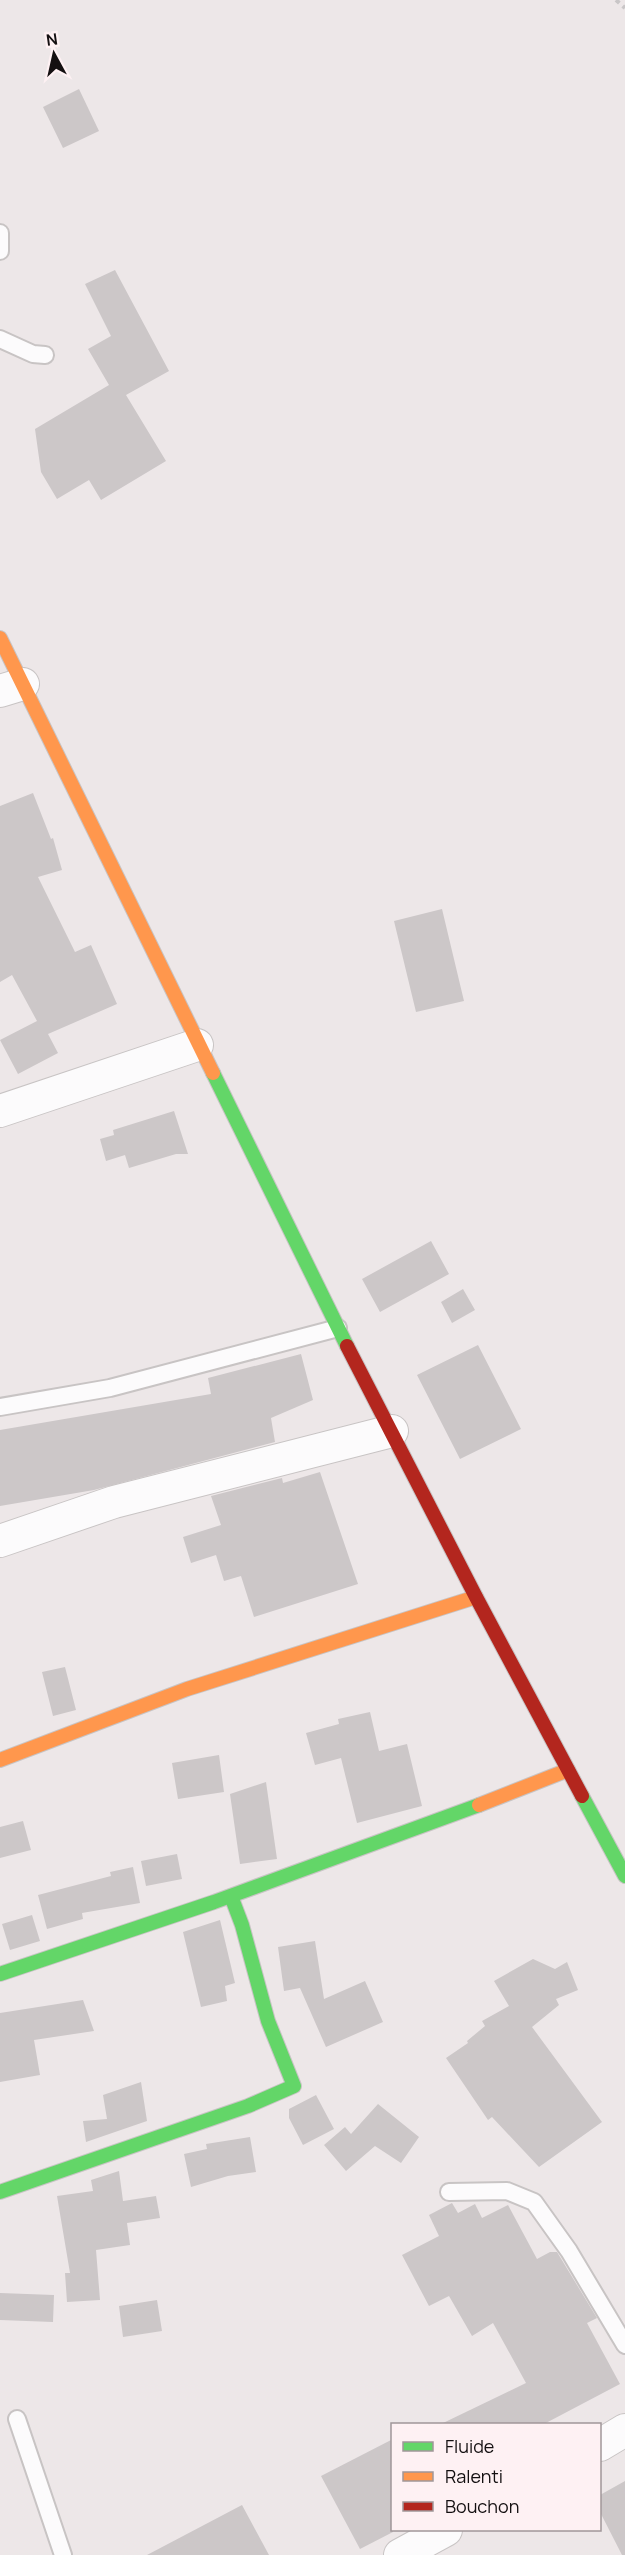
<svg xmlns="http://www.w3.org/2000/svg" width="625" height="2555" viewBox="0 0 625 2555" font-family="Manrope,sans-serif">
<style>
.building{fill:#ccc7c8}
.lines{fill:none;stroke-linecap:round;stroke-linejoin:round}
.lane-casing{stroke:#c8c4c4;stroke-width:20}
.street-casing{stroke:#c8c4c4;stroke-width:34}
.fast-casing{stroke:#c8c4c4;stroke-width:16}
.slow-casing{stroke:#c8c4c4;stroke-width:16}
.jam-casing{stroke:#c8c4c4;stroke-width:16}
.path{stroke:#c9c6c7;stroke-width:4;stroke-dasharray:4.5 4.5;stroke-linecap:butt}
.lane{stroke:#fcfbfc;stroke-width:16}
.street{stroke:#fcfbfc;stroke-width:32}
.fast{stroke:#63d668;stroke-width:14}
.slow{stroke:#ff974d;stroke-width:14}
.jam{stroke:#b3261e;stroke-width:14}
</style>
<rect width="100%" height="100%" fill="#ede7e8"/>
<path class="building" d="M 79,89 L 99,131 L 63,148 L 43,107 Z
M 115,270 L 169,371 L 126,395 L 166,461 L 101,500 L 89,480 L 57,499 L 41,472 L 35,429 L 109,385 L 88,349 L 111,336 L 85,284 Z
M 33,793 L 51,839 L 53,838 L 62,870 L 38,877 L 75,952 L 91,945 L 117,1004 L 48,1034 L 58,1053 L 18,1074 L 0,1040 L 37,1021 L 12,975 L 0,982 L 0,806 Z
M 442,909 L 464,1001 L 416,1012 L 394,921 Z
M 174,1111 L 188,1154 L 176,1154 L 129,1168 L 125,1155 L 106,1161 L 100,1139 L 114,1135 L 113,1130 Z
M 431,1241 L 449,1274 L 380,1312 L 362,1279 Z
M 463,1289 L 475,1310 L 452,1323 L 441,1302 Z
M 478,1345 L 521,1429 L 460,1459 L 417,1375 Z
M 301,1354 L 313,1400 L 271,1418 L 275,1442 L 94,1490 L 0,1506 L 0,1430 L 211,1394 L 208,1378 Z
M 320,1472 L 358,1584 L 254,1617 L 241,1576 L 224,1581 L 216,1555 L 191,1563 L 183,1537 L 221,1525 L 211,1496 L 282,1478 L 283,1483 Z
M 65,1667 L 76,1710 L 53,1716 L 42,1672 Z
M 370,1712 L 379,1751 L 407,1744 L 422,1806 L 357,1823 L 341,1758 L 315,1765 L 306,1733 L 339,1724 L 338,1719 Z
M 219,1755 L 224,1792 L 178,1799 L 172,1763 Z
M 266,1782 L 277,1859 L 240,1864 L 230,1794 Z
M 23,1821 L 31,1850 L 0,1858 L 0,1827 Z
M 177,1854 L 182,1879 L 146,1886 L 141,1861 Z
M 133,1867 L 140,1903 L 82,1913 L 83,1919 L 47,1929 L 38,1895 L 111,1876 L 110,1872 Z
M 32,1915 L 40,1941 L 10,1950 L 2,1924 Z
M 220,1920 L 235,1983 L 225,1986 L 227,2001 L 201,2007 L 183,1932 Z
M 315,1941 L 324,1999 L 365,1981 L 383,2022 L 326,2047 L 300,1988 L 284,1991 L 278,1947 Z
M 533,1959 L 555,1969 L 567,1962 L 578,1990 L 556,1999 L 559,2005 L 532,2027 L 602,2122 L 539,2167 L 492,2117 L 488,2120 L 446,2058 L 468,2043 L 467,2041 L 485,2026 L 482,2021 L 509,2006 L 494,1981 Z
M 83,2000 L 94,2031 L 34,2040 L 40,2075 L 0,2082 L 0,2013 Z
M 141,2082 L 147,2121 L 86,2142 L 83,2121 L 107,2119 L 103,2095 Z
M 316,2095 L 334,2129 L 303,2145 L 289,2118 L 289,2109 Z
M 378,2104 L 419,2137 L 401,2163 L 375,2146 L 346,2171 L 324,2145 L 345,2127 L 351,2134 Z
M 250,2137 L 256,2172 L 228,2176 L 191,2187 L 184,2154 L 207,2149 L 206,2144 Z
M 119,2171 L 123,2201 L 156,2196 L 160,2218 L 127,2223 L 130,2245 L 96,2250 L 100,2300 L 67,2302 L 65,2273 L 70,2273 L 57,2196 L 93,2191 L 91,2180 Z
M 452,2203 L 458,2213 L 475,2204 L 482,2218 L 508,2205 L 537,2259 L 550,2252 L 557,2252 L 597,2318 L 587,2323 L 620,2384 L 544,2424 L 441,2424 L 526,2383 L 493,2323 L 472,2336 L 449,2296 L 429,2306 L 402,2255 L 439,2236 L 429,2215 Z
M 0,2293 L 54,2295 L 53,2322 L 0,2320 Z
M 157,2300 L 162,2331 L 123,2337 L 119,2306 Z
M 393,2439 L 393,2532 L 360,2549 L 321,2476 Z
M 625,2481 L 625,2555 L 622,2555 L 600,2512 L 600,2495 Z
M 242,2505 L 269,2555 L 147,2555 Z"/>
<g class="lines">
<defs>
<path id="lane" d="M 0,233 L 0,251
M 0,339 L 33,354 L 45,355
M 0,1407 L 110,1388 L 338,1328
M 449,2192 L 507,2191 L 534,2202 L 569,2251 L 625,2345
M 17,2419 L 63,2555"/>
<path id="street" d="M 0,691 L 23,684
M 0,1111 L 197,1045
M 0,1541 L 114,1502 L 392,1431
M 600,2445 L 625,2430
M 400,2555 L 446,2530"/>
<path id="fast" d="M 213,1073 L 347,1346
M 582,1796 L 625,1876
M 0,1974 L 214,1902 L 479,1805
M 0,2192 L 248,2106 L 294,2086 L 268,2021 L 242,1925 L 231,1896"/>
<path id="slow" d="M 0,638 L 213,1073
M 0,1760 L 187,1689 L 476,1597
M 479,1805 L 568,1770"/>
<path id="jam" d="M 347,1346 L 476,1597 L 582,1796"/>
</defs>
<use href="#lane" class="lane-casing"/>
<use href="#street" class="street-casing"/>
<use href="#fast" class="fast-casing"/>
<use href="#slow" class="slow-casing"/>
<use href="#jam" class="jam-casing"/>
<path class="path" d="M 616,0 L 625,8"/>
<use href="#lane" class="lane"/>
<use href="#street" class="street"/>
<use href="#fast" class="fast"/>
<use href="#slow" class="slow"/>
<use href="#jam" class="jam"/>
</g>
<rect x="391" y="2423" width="210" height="108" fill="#fef1f3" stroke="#a09799" stroke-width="1.5"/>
<rect x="403" y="2442" width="30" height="9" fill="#63d668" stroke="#a09799" stroke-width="1.5"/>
<text x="445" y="2453" font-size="18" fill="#141011">Fluide</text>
<rect x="403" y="2472" width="30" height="9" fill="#ff974d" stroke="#a09799" stroke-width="1.5"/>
<text x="445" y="2483" font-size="18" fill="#141011">Ralenti</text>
<rect x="403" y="2502" width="30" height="9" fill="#b3261e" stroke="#a09799" stroke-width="1.5"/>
<text x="445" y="2513" font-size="18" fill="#141011">Bouchon</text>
<g transform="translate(54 54) rotate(352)" stroke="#fef1f3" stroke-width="4.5" paint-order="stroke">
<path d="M0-4.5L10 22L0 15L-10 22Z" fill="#141011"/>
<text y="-9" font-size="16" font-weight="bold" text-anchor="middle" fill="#141011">N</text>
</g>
</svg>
